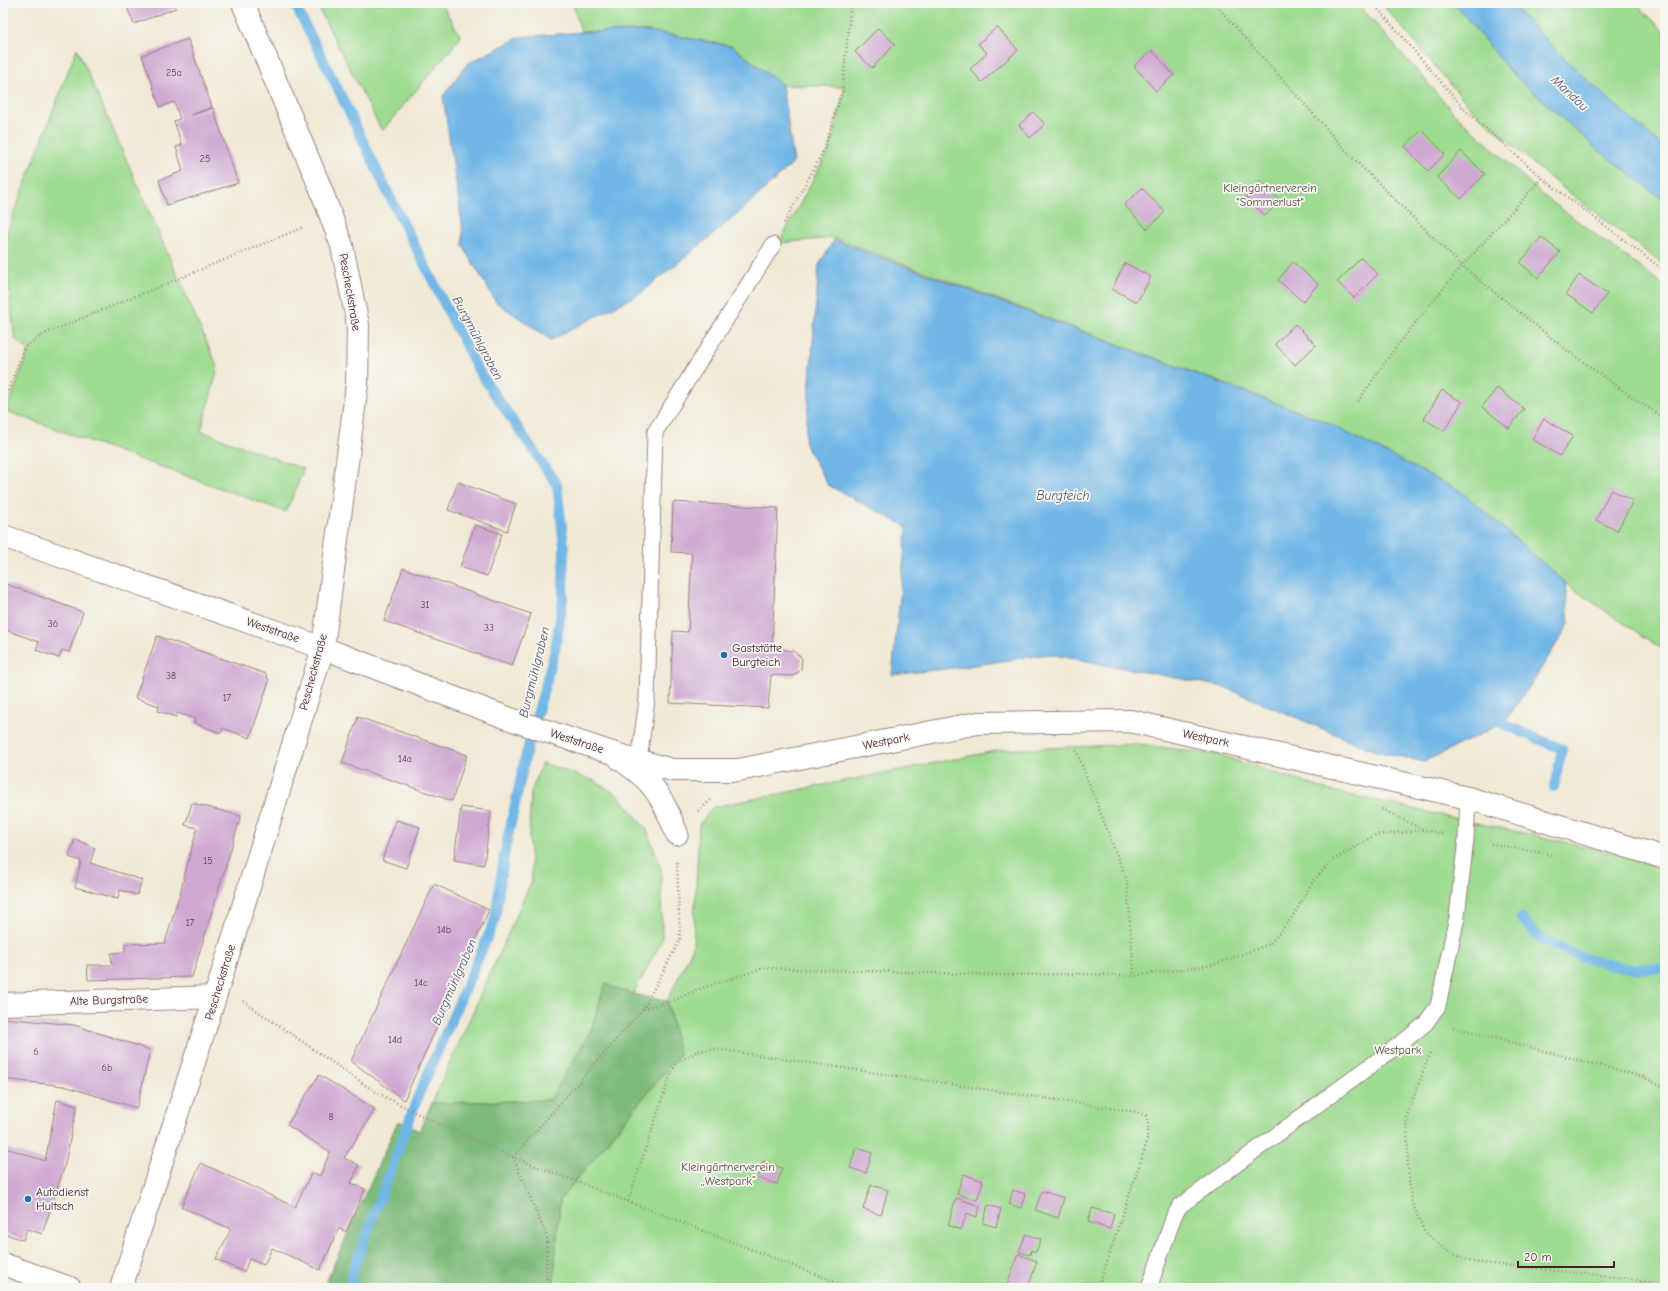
<svg xmlns="http://www.w3.org/2000/svg" width="1668" height="1291" viewBox="0 0 1668 1291" font-family="'Comic Neue',sans-serif">
<style>
.green{fill:#9ddb90;stroke:#747d5e}
.forest{fill:#7ebb7a;stroke:#646d52}
.water{fill:#6fb6e6;stroke:#5c6a88}
.lines{fill:none;stroke-linecap:round;stroke-linejoin:round}
.stream{stroke:#6fb6e6;stroke-width:10}
.building{fill:#cfa9d2}
.lane-casing{stroke:#9d8480;stroke-width:17}
.street-casing{stroke:#9d8480;stroke-width:24}
.path{stroke:#9d8480;stroke-width:2.5;stroke-dasharray:1 3;stroke-linecap:butt}
.lane{stroke:#fff;stroke-width:15}
.street{stroke:#fff;stroke-width:22}
.poi-dot{fill:#1f6fb2;stroke:#f6f6f2;stroke-width:1.5}
.labels{text-anchor:middle;dominant-baseline:central;stroke-width:3.5;stroke-linejoin:round;paint-order:stroke}
.number-label{font-size:10px;fill:#6b4255}
.park-label{font-size:12px;fill:#5f4e44;stroke:#f6f6f2}
.street-label{font-size:12px;fill:#4a1f2b;stroke:#f6f6f2}
.poi-label{font-size:12px;fill:#4a1f2b;stroke:#f6f6f2;text-anchor:start}
.water-label{font-size:13px;font-style:italic;fill:#57546c;stroke:#f6f6f2}
</style>
<rect width="100%" height="100%" fill="#f6f6f2"/>
<filter id="ink" filterUnits="userSpaceOnUse"><feTurbulence type="fractalNoise" baseFrequency=".025" numOctaves="2"/><feDisplacementMap in="SourceGraphic" scale="8" xChannelSelector="R" yChannelSelector="G"/><feConvolveMatrix kernelMatrix="1 2 1 2 8 2 1 2 1" color-interpolation-filters="sRGB"/></filter>
<filter id="wash" filterUnits="userSpaceOnUse"><feTurbulence type="fractalNoise" baseFrequency=".012" numOctaves="4" result="noise"/><feDisplacementMap in="SourceGraphic" scale="16" xChannelSelector="R" yChannelSelector="G"/><feGaussianBlur stdDeviation="0.9" result="paint"/><feColorMatrix in="noise" values="0 0 0 0 0 0 0 0 0 0 0 0 0 0 0 0 0 1.4 0 .05"/><feComposite in="paint" operator="in"/></filter>
<g filter="url(#wash)">
<rect width="100%" height="100%" fill="#f0e9d5"/>
<path class="green" d="M 316,3 L 441,3 L 461,37 L 382,131 Z
M 573,3 L 1357,3 L 1454,113 L 1545,197 L 1665,286 L 1665,651 L 1324,421 L 833,238 L 779,243 L 830,148 L 845,87 L 782,85 L 732,46 L 649,31 L 581,32 Z
M 1381,3 L 1454,3 L 1511,72 L 1597,149 L 1665,201 L 1665,266 L 1545,174 L 1470,107 Z
M 1511,3 L 1635,3 L 1665,32 L 1665,148 C 1611,103 1558,56 1511,3 Z
M 77,48 L 218,368 L 201,431 L 304,469 L 286,512 L 6,411 L 29,350 L 15,339 L 3,242 Z
M 1139,744 L 1219,755 L 1331,791 L 1633,857 L 1665,871 L 1665,1288 L 553,1288 L 560,1200 L 679,1054 L 667,1001 L 693,947 L 699,825 L 713,807 L 1000,750 Z
M 542,763 L 595,781 L 619,796 L 647,830 L 661,869 L 662,940 L 633,994 L 605,985 L 591,1030 L 550,1100 L 432,1103 L 532,880 L 529,836 L 531,793 Z"/>
<path class="forest" d="M 605,984 L 633,994 L 667,1001 L 679,1054 L 560,1200 L 553,1288 L 325,1288 L 327,1280 L 398,1121 L 419,1131 L 432,1103 L 550,1100 L 591,1030 Z"/>
<path class="water" d="M 1454,3 L 1510,3 C 1558,55 1611,102 1665,148 L 1665,201 L 1597,149 L 1511,72 Z
M 649,31 L 732,46 L 782,85 L 794,162 L 739,213 L 641,293 L 551,340 L 496,302 L 463,246 L 462,223 L 443,96 L 467,64 L 520,37 L 581,32 Z
M 834,240 L 1324,421 L 1462,492 L 1565,582 L 1569,624 L 1530,686 L 1503,723 L 1424,762 L 1375,751 L 1224,687 L 1049,654 L 962,667 L 892,675 L 907,527 L 828,485 L 805,444 L 819,265 Z"/>
<g class="lines">
<path class="stream" d="M 294,3 L 335,83 L 387,191 L 478,370 L 557,485 L 564,546 L 563,600 L 555,650 L 526,754 L 504,855 L 495,920 L 419,1094 L 351,1276 L 351,1288
M 1503,724 L 1562,749 L 1554,787
M 1521,918 L 1541,939 L 1581,957 L 1623,968 L 1665,969"/>
</g>
<g id="blocks">
<path class="building" d="M 125,3 L 174,3 L 176,8 L 134,24 Z
M 997,27 L 1018,50 L 982,82 L 970,69 L 987,53 L 978,44 Z
M 878,28 L 895,44 L 872,68 L 855,52 Z
M 188,39 L 212,107 L 191,115 L 213,108 L 238,183 L 167,205 L 159,180 L 183,171 L 176,147 L 182,145 L 174,121 L 180,119 L 174,102 L 160,107 L 142,55 Z
M 1152,50 L 1174,75 L 1156,91 L 1134,66 Z
M 1033,112 L 1045,124 L 1030,138 L 1019,125 Z
M 1422,130 L 1445,154 L 1428,171 L 1405,146 Z
M 1461,151 L 1485,174 L 1461,199 L 1437,177 Z
M 1260,180 L 1280,201 L 1265,216 L 1245,195 Z
M 1142,188 L 1165,212 L 1147,229 L 1124,205 Z
M 1541,237 L 1560,252 L 1538,278 L 1520,263 Z
M 1361,258 L 1378,274 L 1354,298 L 1337,282 Z
M 1293,262 L 1318,284 L 1303,302 L 1278,280 Z
M 1125,263 L 1151,277 L 1137,302 L 1112,289 Z
M 1579,275 L 1607,294 L 1593,313 L 1566,294 Z
M 1295,324 L 1316,345 L 1295,365 L 1275,344 Z
M 1497,388 L 1524,409 L 1509,428 L 1482,407 Z
M 1442,390 L 1462,402 L 1444,431 L 1424,419 Z
M 1544,419 L 1573,436 L 1560,456 L 1532,439 Z
M 458,482 L 516,504 L 507,531 L 448,510 Z
M 1611,490 L 1633,501 L 1617,531 L 1596,520 Z
M 673,502 L 778,508 L 772,648 L 793,651 L 802,658 L 801,670 L 793,676 L 771,675 L 768,708 L 670,703 L 673,631 L 688,632 L 692,553 L 671,552 Z
M 475,525 L 502,534 L 487,576 L 460,567 Z
M 403,568 L 531,614 L 512,666 L 384,621 Z
M 3,583 L 83,612 L 69,652 L 62,650 L 59,658 L 36,650 L 39,642 L 3,629 Z
M 157,636 L 266,674 L 269,681 L 250,738 L 223,728 L 221,733 L 194,723 L 196,719 L 177,713 L 176,717 L 158,711 L 159,706 L 135,698 Z
M 358,717 L 467,755 L 452,801 L 342,763 Z
M 192,803 L 241,816 L 192,977 L 88,980 L 87,965 L 112,965 L 111,953 L 125,952 L 125,944 L 165,943 L 180,893 L 197,828 L 185,825 Z
M 461,807 L 491,811 L 484,865 L 454,860 Z
M 396,820 L 420,827 L 406,868 L 382,860 Z
M 75,839 L 95,848 L 90,863 L 142,880 L 137,895 L 120,890 L 118,899 L 75,887 L 81,861 L 69,857 Z
M 434,884 L 489,910 L 404,1100 L 351,1061 Z
M 3,1018 L 74,1025 L 150,1050 L 137,1108 L 64,1086 L 3,1079 Z
M 319,1075 L 375,1109 L 344,1158 L 359,1165 L 351,1183 L 365,1189 L 346,1232 L 339,1228 L 320,1270 L 272,1248 L 264,1265 L 249,1259 L 244,1272 L 216,1259 L 231,1229 L 181,1207 L 201,1163 L 295,1207 L 312,1172 L 320,1176 L 330,1152 L 287,1125 Z
M 57,1100 L 77,1106 L 64,1168 L 42,1234 L 27,1229 L 23,1240 L 3,1233 L 3,1147 L 45,1161 Z
M 856,1147 L 872,1153 L 866,1173 L 850,1168 Z
M 763,1161 L 782,1168 L 777,1184 L 758,1178 Z
M 963,1174 L 983,1181 L 977,1200 L 957,1194 Z
M 871,1185 L 888,1190 L 881,1215 L 863,1209 Z
M 1013,1190 L 1025,1194 L 1021,1208 L 1009,1204 Z
M 1042,1191 L 1064,1198 L 1058,1218 L 1035,1210 Z
M 956,1198 L 980,1206 L 977,1217 L 967,1213 L 961,1230 L 948,1225 Z
M 988,1205 L 1001,1209 L 996,1227 L 983,1223 Z
M 1092,1208 L 1114,1214 L 1110,1229 L 1088,1222 Z
M 1026,1234 L 1041,1239 L 1036,1252 L 1031,1250 L 1030,1255 L 1019,1252 Z
M 1018,1254 L 1037,1261 L 1028,1288 L 1006,1288 Z"/>
</g>
</g>
<g filter="url(#ink)">
<use href="#blocks" fill-opacity="0" stroke="#9d8480" stroke-width="1"/>
<g class="lines">
<defs>
<path id="lane" d="M 639,760 L 647,699 L 655,432 L 773,245
M 1149,1288 L 1174,1216 L 1180,1206 L 1404,1041 L 1425,1024 L 1438,1006 L 1457,917 L 1466,839 L 1468,798"/>
<path id="street" d="M 3,536 L 323,648 L 510,719 L 609,752 L 672,770 L 738,770 L 978,723 L 1130,721 L 1468,798 L 1665,858
M 620,759 C 631,767 643,775 651,785 C 663,799 670,817 677,834
M 3,1004 L 215,997
M 3,1264 L 70,1288
M 121,1288 L 215,997 L 323,648 L 357,385 L 358,325 L 342,246 L 320,187 L 243,3"/>
</defs>
<use href="#lane" class="lane-casing"/>
<use href="#street" class="street-casing"/>
<path class="path" d="M 1214,3 L 1349,154 L 1462,266 L 1564,348 L 1640,403 L 1665,418
M 1373,3 L 1466,111 L 1542,178 L 1665,271
M 784,223 L 824,150 L 842,91 L 851,3
M 1358,401 L 1399,343 L 1462,266 L 1542,178
M 3,402 L 25,347 L 44,334 L 304,227
M 1076,750 L 1127,881 L 1134,976
M 1382,809 L 1424,830
M 698,811 L 712,799
M 1491,844 L 1553,855
M 243,1001 L 374,1091 L 426,1118 L 513,1157 L 851,1288
M 643,1009 L 675,1000 L 696,990 L 764,968 L 1004,975 L 1083,974 L 1134,976 L 1213,965 L 1270,944 L 1293,916 L 1313,881 L 1332,861 L 1375,835 L 1425,830 L 1443,834
M 1453,1027 L 1643,1077 L 1665,1088
M 1430,1053 L 1407,1115 L 1408,1165 L 1411,1200 L 1424,1231 L 1445,1250 L 1472,1262 L 1627,1278 L 1665,1287
M 513,1157 L 643,1009 L 680,940 L 677,862
M 513,1157 L 547,1237 L 546,1288
M 628,1201 L 669,1079 L 676,1063 L 698,1051 L 716,1049 L 1137,1112 L 1146,1116 C 1150,1127 1147,1137 1145,1148 L 1098,1288"/>
<use href="#lane" class="lane"/>
<use href="#street" class="street"/>
</g>
</g>
<g class="poi-dot">
<circle cx="724" cy="655" r="4"/>
<circle cx="28" cy="1199" r="4"/>
</g>
<g class="labels">
<g class="number-label">
<text x="174" y="73">25a</text>
<text x="205" y="159">25</text>
<text x="425" y="605">31</text>
<text x="53" y="624">36</text>
<text x="489" y="628">33</text>
<text x="171" y="676">38</text>
<text x="227" y="698">17</text>
<text x="405" y="759">14a</text>
<text x="208" y="861">15</text>
<text x="190" y="923">17</text>
<text x="444" y="930">14b</text>
<text x="421" y="983">14c</text>
<text x="395" y="1040">14d</text>
<text x="36" y="1052">6</text>
<text x="107" y="1068">6b</text>
<text x="331" y="1117">8</text>
</g>
<g class="park-label">
<text x="1270" y="188">Kleingärtnerverein<tspan x="1270" dy="14">"Sommerlust"</tspan></text>
<text x="1398" y="1050">Westpark</text>
<text x="728" y="1167">Kleingärtnerverein<tspan x="728" dy="14">„Westpark“</tspan></text>
</g>
<g class="street-label">
<text transform="translate(350 292) rotate(80)">Pescheckstraße</text>
<text transform="translate(273 630) rotate(19)">Weststraße</text>
<text transform="translate(313 672) rotate(-75)">Pescheckstraße</text>
<text transform="translate(1206 738) rotate(12)">Westpark</text>
<text transform="translate(577 741) rotate(18)">Weststraße</text>
<text transform="translate(886 741) rotate(-11)">Westpark</text>
<text transform="translate(220 982) rotate(-73)">Pescheckstraße</text>
<text transform="translate(109 1000) rotate(-2)">Alte Burgstraße</text>
</g>
<g class="poi-label">
<text x="732" y="648">Gaststätte<tspan x="732" dy="14">Burgteich</tspan></text>
<text x="36" y="1192">Autodienst<tspan x="36" dy="14">Hultsch</tspan></text>
</g>
<g class="water-label">
<text transform="translate(1570 93) rotate(43)">Mandau</text>
<text transform="translate(478 338) rotate(62)">Burgmühlgraben</text>
<text x="1063" y="495">Burgteich</text>
<text transform="translate(534 672) rotate(-76)">Burgmühlgraben</text>
<text transform="translate(454 982) rotate(-66)">Burgmühlgraben</text>
</g>
</g>
<rect width="1668" height="1291" fill="none" stroke="#f6f6f2" stroke-width="16"/>
<path d="M1518 1261v6h96v-6" fill="none" stroke="#4a1f2b" stroke-width="2"/>
<text x="1524" y="1261" font-size="12" fill="#4a1f2b" stroke="#f6f6f2" stroke-width="3" paint-order="stroke">20 m</text>
</svg>
